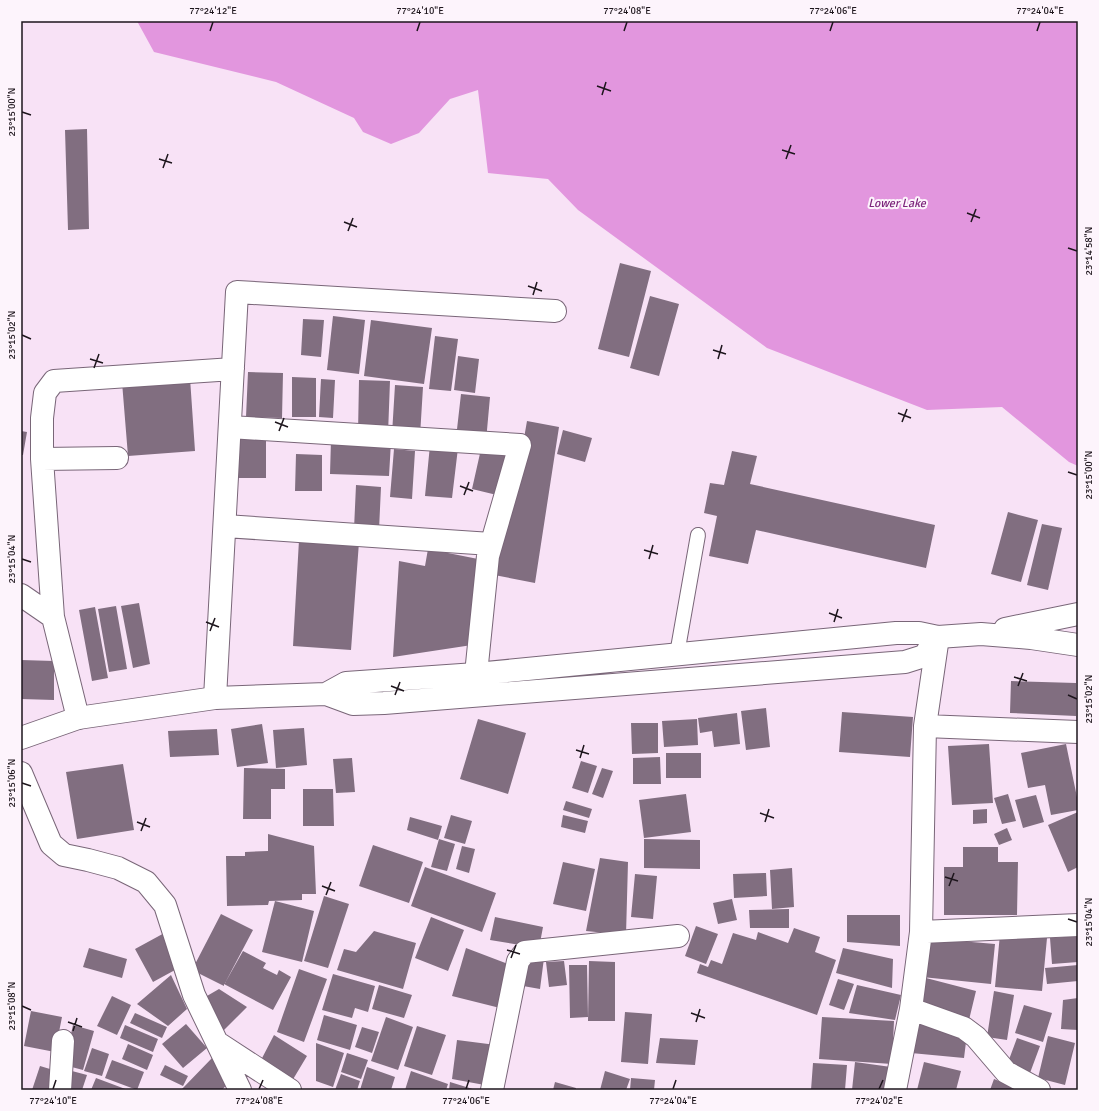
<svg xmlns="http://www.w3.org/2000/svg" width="1099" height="1111" viewBox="0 0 1099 1111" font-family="Signika,sans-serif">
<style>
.water{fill:#e296de}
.building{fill:#816e80}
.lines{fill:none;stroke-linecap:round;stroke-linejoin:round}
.service-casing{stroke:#796678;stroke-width:16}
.minor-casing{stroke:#796678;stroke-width:24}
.secondary-casing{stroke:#796678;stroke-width:24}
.service{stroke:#fff;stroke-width:14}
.minor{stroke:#fff;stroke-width:22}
.secondary{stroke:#fff;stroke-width:22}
.ticks{fill:none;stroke:#1d151c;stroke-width:1.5}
.labels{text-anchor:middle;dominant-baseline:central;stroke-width:4;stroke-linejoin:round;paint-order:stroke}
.water-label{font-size:12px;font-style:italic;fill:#7c247b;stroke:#fdf4fc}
.neatline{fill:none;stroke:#1d151c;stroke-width:1.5}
.ticks-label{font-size:10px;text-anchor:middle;fill:#1d151c}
</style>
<rect width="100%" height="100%" fill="#f8e2f6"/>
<path class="water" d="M 137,21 L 1078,21 L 1078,466 L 1069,462 L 1002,407 L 927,410 L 767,348 L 578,210 L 548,179 L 488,173 L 478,90 L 450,99 L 419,133 L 391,144 L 363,132 L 354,118 L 276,82 L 154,52 Z"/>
<path class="building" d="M 87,129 L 89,229 L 68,230 L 65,130 Z
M 620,263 L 651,271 L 629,357 L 598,349 Z
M 650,296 L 679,304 L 659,376 L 630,368 Z
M 333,316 L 365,320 L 359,374 L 327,370 Z
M 303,319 L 324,320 L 321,357 L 301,355 Z
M 371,320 L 432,328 L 424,384 L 364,376 Z
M 435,336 L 458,339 L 451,391 L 429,389 Z
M 458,356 L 479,359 L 475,393 L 454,390 Z
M 248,372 L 283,373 L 282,418 L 246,417 Z
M 292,377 L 316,378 L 316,417 L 292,417 Z
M 190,378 L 195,451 L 128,456 L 122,382 Z
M 321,379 L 335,380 L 333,418 L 319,417 Z
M 359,380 L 390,381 L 388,434 L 358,433 Z
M 395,385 L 423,387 L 420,436 L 392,434 Z
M 461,394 L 490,397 L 486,441 L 456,438 Z
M 527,421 L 559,427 L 535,583 L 489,574 L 513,501 Z
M 563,430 L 592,438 L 585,462 L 557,454 Z
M 21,431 L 27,432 L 23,455 L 21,455 Z
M 232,438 L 266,438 L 266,478 L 232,478 Z
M 331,440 L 391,442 L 389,476 L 330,474 Z
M 430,445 L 458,448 L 452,498 L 425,496 Z
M 394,449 L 415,451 L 412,499 L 390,497 Z
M 481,449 L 510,452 L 501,496 L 472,489 Z
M 732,451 L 757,456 L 750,484 L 935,525 L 926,568 L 756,530 L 748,564 L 709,556 L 717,516 L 704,513 L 710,483 L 724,485 Z
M 296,454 L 322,455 L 322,491 L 295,491 Z
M 356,485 L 381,487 L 379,530 L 354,529 Z
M 1008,512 L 1038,520 L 1021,582 L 991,574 Z
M 1042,524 L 1062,528 L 1048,590 L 1027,585 Z
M 299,540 L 359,542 L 351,650 L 293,646 Z
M 428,549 L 478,559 L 472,645 L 393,657 L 399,561 L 425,566 Z
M 139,603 L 150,664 L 133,668 L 121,606 Z
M 116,606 L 127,669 L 109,672 L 98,609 Z
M 95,607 L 108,678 L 92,681 L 79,610 Z
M 21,660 L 54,661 L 54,700 L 21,699 Z
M 1011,681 L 1076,683 L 1076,716 L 1010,713 Z
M 766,708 L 770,747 L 746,750 L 741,711 Z
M 842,712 L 913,717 L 910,757 L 839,752 Z
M 737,713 L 740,744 L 714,747 L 712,731 L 700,733 L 698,718 Z
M 478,719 L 526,733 L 508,794 L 460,779 Z
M 697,719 L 698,745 L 664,747 L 662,721 Z
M 631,723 L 658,723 L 658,753 L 632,754 Z
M 262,724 L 268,763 L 237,767 L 231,729 Z
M 304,728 L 307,765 L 276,768 L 273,730 Z
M 217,729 L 219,755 L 170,757 L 168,731 Z
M 989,744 L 993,803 L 952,805 L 948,746 Z
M 1066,744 L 1078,802 L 1078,810 L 1051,815 L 1045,785 L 1028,788 L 1021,753 Z
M 666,753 L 701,753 L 701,778 L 666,778 Z
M 660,757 L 661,784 L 633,784 L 633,758 Z
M 352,758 L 355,792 L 336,793 L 333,759 Z
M 581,761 L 597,766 L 588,793 L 572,788 Z
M 123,764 L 134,830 L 77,839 L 66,772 Z
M 244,768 L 285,769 L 285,789 L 271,789 L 271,819 L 243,819 Z
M 602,768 L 613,771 L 603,798 L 592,794 Z
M 303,789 L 333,789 L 334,826 L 303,826 Z
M 686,794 L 691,832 L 644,838 L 639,800 Z
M 1008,794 L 1016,821 L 1002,824 L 994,798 Z
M 1036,795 L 1044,822 L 1023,828 L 1015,800 Z
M 566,801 L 592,809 L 589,818 L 563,810 Z
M 987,809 L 987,823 L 973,824 L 973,810 Z
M 1078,812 L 1078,867 L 1068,872 L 1048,825 Z
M 451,815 L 472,821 L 465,844 L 444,838 Z
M 563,815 L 588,821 L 585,833 L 561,827 Z
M 410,817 L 442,826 L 438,840 L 407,830 Z
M 1007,828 L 1012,840 L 999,845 L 994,834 Z
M 268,834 L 314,846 L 316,894 L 302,894 L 302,900 L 269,901 L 268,905 L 227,906 L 226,856 L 245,856 L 245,852 L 268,851 Z
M 439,839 L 455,844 L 447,871 L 431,867 Z
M 644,839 L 700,840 L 700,869 L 644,868 Z
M 373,845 L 423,862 L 409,903 L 359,886 Z
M 462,846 L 475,849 L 469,873 L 456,869 Z
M 963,847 L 998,847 L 998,862 L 1018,862 L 1017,915 L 944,915 L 944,867 L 963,867 Z
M 600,858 L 628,862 L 626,935 L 586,931 Z
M 563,862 L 595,869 L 586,911 L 553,904 Z
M 425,867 L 496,893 L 482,932 L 411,906 Z
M 792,868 L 794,907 L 772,909 L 770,870 Z
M 766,873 L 767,896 L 734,898 L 733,874 Z
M 635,874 L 657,876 L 653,919 L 631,917 Z
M 324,896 L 349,904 L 328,968 L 304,961 Z
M 732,899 L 737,920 L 718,924 L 713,903 Z
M 275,901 L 314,911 L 302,962 L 262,952 Z
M 789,909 L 789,928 L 750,928 L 749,910 Z
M 221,914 L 253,930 L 225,983 L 243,951 L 266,963 L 263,968 L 277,975 L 279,970 L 291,977 L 273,1010 L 224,984 L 224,986 L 192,970 Z
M 847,915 L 900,915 L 900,946 L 847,942 Z
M 431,917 L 464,930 L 448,971 L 415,958 Z
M 495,917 L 543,927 L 539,948 L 490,940 Z
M 696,926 L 718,934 L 706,964 L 685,956 Z
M 794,928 L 820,937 L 815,952 L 836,960 L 817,1015 L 697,973 L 700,964 L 708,967 L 711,960 L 722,964 L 733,933 L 756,940 L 758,932 L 788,943 Z
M 168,931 L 175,970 L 153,982 L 135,949 Z
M 374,931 L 416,943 L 403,989 L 337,970 L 344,949 L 356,952 Z
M 1000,934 L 1047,938 L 1042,991 L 995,987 Z
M 1078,936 L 1078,962 L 1052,964 L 1050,938 Z
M 925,938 L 995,944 L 991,984 L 922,977 Z
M 89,948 L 127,959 L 122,978 L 83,967 Z
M 466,948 L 513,966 L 504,1009 L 452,996 Z
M 843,948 L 893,959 L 892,988 L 836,973 Z
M 528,956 L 544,958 L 540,989 L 523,986 Z
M 564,961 L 567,985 L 549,987 L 546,962 Z
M 589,961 L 615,962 L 615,1021 L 588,1021 Z
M 569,965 L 587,965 L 588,1017 L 570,1018 Z
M 1078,965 L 1078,981 L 1047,984 L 1045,968 Z
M 299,969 L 327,979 L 304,1042 L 277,1032 Z
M 333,974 L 375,986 L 368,1012 L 355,1008 L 352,1018 L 322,1010 Z
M 171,975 L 187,1009 L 168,1026 L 137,1004 Z
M 926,978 L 976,991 L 969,1020 L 919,1007 Z
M 838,979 L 854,984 L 844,1010 L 829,1005 Z
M 379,985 L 412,995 L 404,1018 L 372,1009 Z
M 857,985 L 901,995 L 895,1020 L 849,1013 Z
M 219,989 L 247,1007 L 219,1035 L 200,1000 Z
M 994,991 L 1014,995 L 1007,1040 L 987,1037 Z
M 112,996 L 131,1005 L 117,1035 L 97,1026 Z
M 1078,998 L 1078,1030 L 1061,1029 L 1063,1000 Z
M 1024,1005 L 1052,1013 L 1043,1042 L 1015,1033 Z
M 31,1011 L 62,1017 L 55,1052 L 24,1046 Z
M 625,1012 L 652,1014 L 648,1064 L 621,1062 Z
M 135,1013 L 167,1027 L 162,1038 L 130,1023 Z
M 324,1015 L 357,1025 L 350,1050 L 317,1040 Z
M 386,1017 L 413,1027 L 398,1070 L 371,1061 Z
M 822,1017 L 894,1021 L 892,1064 L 819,1059 Z
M 917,1020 L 967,1034 L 964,1058 L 911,1053 Z
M 186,1024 L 207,1048 L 183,1068 L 162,1044 Z
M 73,1025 L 94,1031 L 83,1070 L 64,1065 Z
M 125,1025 L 158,1039 L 153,1052 L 120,1038 Z
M 417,1026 L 446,1035 L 432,1075 L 404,1066 Z
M 362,1027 L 379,1032 L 372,1053 L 355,1047 Z
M 274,1035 L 307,1056 L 292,1081 L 260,1062 Z
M 1048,1036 L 1075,1043 L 1065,1085 L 1038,1078 Z
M 660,1038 L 698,1040 L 695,1065 L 656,1063 Z
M 1017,1038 L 1040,1046 L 1030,1073 L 1007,1065 Z
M 457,1040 L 496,1045 L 490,1086 L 452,1079 Z
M 316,1043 L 344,1053 L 333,1087 L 316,1081 Z
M 128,1044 L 153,1055 L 147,1070 L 122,1059 Z
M 92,1048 L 109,1054 L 102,1076 L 84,1071 Z
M 347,1053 L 368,1060 L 361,1079 L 341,1072 Z
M 213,1057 L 230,1081 L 222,1090 L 181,1090 Z
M 112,1060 L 144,1072 L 137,1090 L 105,1078 Z
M 855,1062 L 891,1067 L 888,1090 L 852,1090 Z
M 924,1062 L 961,1071 L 956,1090 L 917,1090 Z
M 813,1063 L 847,1065 L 845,1090 L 811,1090 Z
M 165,1065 L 188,1076 L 183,1086 L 160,1075 Z
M 40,1066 L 60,1072 L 54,1090 L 32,1090 Z
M 367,1067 L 395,1077 L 391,1090 L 360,1090 Z
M 72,1071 L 87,1075 L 82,1090 L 67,1090 Z
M 411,1071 L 448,1084 L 446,1090 L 405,1090 Z
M 605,1071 L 630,1079 L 626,1090 L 600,1090 Z
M 341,1074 L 360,1081 L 357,1090 L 335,1090 Z
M 96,1078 L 128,1090 L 91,1090 Z
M 631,1078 L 655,1080 L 654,1090 L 630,1090 Z
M 994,1079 L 1022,1090 L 990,1090 Z
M 450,1082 L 476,1090 L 449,1090 Z
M 555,1082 L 576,1088 L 576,1090 L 553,1090 Z"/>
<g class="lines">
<defs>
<path id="service" d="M 677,654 L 698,535"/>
<path id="minor" d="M 230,427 L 520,445 L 488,556 L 476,674 L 480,693
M 42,459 L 117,458
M 225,526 L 491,544
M 21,595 L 53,617
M 215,698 L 237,292 L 555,311
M 78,718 L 53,617 L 42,459 L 42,418 L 45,393 L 54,381 L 233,369
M 925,726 L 1078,732
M 21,773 L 51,844 L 64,855 L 88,860 L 118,868 L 146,882 L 165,905 L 194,995 L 240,1090
M 921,932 L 1078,925
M 911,1009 L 964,1028 L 976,1037 L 1006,1072 L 1039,1090
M 218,1043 L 290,1090
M 60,1090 L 63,1041
M 492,1090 L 518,961 L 525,952 L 678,936
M 895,1090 L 911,1009 L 921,932 L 925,726 L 938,637"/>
<path id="secondary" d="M 1005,629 L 1078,614
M 326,694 L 346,683 L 476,674 L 896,633 L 919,633 L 938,637 L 981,634 L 1031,638 L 1078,645
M 21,738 L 78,718 L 215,698 L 326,694 L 353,704 L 384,703 L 905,662 L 924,656 L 938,637"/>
</defs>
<use href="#service" class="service-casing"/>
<use href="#minor" class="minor-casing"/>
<use href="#secondary" class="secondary-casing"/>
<use href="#service" class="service"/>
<use href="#minor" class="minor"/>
<use href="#secondary" class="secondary"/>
</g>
<path class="ticks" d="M 210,31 L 213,22M 417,31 L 420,22M 624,31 L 627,22M 830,31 L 833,22M 1037,31 L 1040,22M 597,86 L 611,91M 602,95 L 606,82M 22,112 L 31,115M 782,150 L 795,154M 159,159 L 172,163M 786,159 L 791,145M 163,168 L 168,154M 967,213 L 980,218M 344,222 L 357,227M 971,222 L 976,209M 348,231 L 353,218M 1068,248 L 1077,251M 528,286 L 542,291M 533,295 L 537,282M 22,335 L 31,339M 713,350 L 726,354M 90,359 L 103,363M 718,359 L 722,345M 94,368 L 99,354M 898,413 L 911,418M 275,422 L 288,427M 902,422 L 907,409M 279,431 L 284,418M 1068,472 L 1077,475M 460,486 L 473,491M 464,495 L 469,482M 644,550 L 658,554M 22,559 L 31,562M 649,559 L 653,545M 829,613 L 842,618M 206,622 L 219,627M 834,622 L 838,609M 210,631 L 215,618M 1014,677 L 1027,681M 391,686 L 404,691M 1018,686 L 1023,673M 395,695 L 400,682M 1068,695 L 1077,699M 576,750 L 589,754M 580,758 L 584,745M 22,783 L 31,786M 760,813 L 774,818M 137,822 L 150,827M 765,822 L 769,809M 141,831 L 146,818M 945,877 L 958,881M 322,886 L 335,891M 949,886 L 954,873M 326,895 L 331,882M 1068,919 L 1077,922M 507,950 L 520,954M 511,958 L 516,945M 22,1006 L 31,1010M 691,1013 L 705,1018M 68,1022 L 82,1027M 696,1022 L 700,1009M 73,1031 L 77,1018M 53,1089 L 56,1080M 259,1089 L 263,1080M 466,1089 L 469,1080M 673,1089 L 676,1080M 879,1089 L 883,1080"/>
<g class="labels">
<g class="water-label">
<text x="897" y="203">Lower Lake</text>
</g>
</g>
<rect width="1099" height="1111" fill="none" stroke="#fdf4fc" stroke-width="44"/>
<rect x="22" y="22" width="1055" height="1067" class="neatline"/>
<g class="ticks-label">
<text x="213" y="14">77°24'12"E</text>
<text x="420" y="14">77°24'10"E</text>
<text x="627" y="14">77°24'08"E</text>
<text x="833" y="14">77°24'06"E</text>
<text x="1040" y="14">77°24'04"E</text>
<text transform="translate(11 112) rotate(-90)" y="4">23°15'00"N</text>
<text transform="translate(1088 251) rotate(-90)" y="4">23°14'58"N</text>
<text transform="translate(11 335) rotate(-90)" y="4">23°15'02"N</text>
<text transform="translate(1088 475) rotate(-90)" y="4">23°15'00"N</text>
<text transform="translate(11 559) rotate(-90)" y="4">23°15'04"N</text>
<text transform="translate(1088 699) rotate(-90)" y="4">23°15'02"N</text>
<text transform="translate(11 783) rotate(-90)" y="4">23°15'06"N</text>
<text transform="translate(1088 922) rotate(-90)" y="4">23°15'04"N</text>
<text transform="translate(11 1006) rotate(-90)" y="4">23°15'08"N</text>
<text x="53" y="1104">77°24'10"E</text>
<text x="259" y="1104">77°24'08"E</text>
<text x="466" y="1104">77°24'06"E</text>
<text x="673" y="1104">77°24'04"E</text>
<text x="879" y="1104">77°24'02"E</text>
</g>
</svg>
